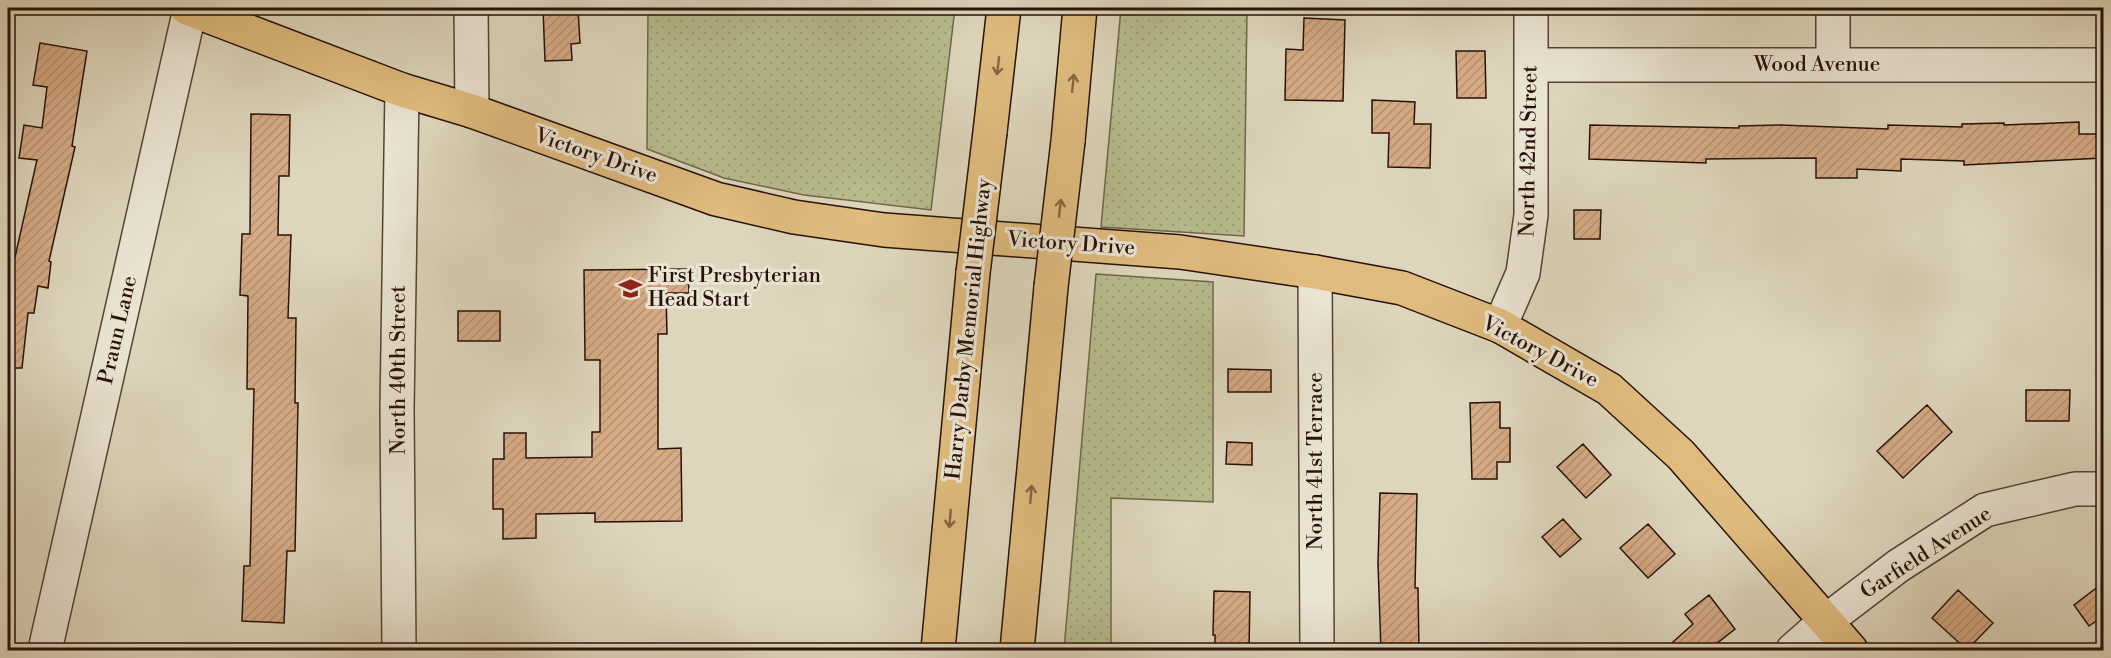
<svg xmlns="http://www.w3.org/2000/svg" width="2111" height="658" viewBox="0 0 2111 658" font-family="'Libre Bodoni',serif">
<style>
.grass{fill:url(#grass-dots);stroke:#70664a;stroke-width:1.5}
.building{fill:url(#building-hatch);stroke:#281108;stroke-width:1.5}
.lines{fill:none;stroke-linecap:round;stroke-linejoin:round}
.minor-casing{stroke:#564235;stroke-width:36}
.major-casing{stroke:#281108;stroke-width:36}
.highway-casing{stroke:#281108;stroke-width:36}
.minor{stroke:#eae4d3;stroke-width:33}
.major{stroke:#dfbb7e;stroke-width:33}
.highway{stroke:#dfbb7e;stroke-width:33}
.highway-bridge-casing{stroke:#281108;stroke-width:36;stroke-linecap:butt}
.highway-bridge{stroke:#dfbb7e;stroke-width:33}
.oneway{stroke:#846643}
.labels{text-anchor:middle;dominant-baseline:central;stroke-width:6;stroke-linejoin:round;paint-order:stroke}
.street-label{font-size:21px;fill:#281108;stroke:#eae4d3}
.poi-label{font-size:21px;fill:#281108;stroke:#eae4d3;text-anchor:start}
</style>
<defs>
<pattern id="grass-dots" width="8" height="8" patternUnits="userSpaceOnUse" patternTransform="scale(1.5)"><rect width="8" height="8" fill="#b8bc8d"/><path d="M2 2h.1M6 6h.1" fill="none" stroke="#9ea178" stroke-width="1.8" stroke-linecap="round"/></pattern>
<pattern id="building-hatch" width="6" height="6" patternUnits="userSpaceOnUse" patternTransform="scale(1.5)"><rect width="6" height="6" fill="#d5aa85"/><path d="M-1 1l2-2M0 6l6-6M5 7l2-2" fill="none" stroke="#b79171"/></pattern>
</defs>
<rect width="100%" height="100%" fill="#ded6bc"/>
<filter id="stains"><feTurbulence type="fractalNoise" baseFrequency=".00333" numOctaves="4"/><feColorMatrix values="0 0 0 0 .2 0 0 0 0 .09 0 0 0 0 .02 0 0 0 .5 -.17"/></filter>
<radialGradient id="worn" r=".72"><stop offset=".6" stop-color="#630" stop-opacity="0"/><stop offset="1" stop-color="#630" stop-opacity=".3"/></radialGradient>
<path class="grass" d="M 648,8 L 955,8 L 931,210 L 804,195 L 724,178 L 647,149 Z
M 1121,8 L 1247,8 L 1244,236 L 1101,227 Z
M 1096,274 L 1213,282 L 1213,502 L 1111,498 L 1111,650 L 1064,650 Z"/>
<path class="building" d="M 543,8 L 578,8 L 580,43 L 571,44 L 572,60 L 545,61 Z
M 1304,18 L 1345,20 L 1343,101 L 1285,100 L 1286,49 L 1303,50 Z
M 40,43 L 87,51 L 72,146 L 75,147 L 49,261 L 51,262 L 48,288 L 38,286 L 34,313 L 28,313 L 22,368 L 8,368 L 8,256 L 15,257 L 37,160 L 19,158 L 24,125 L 42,128 L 47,87 L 33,85 Z
M 1456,51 L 1485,51 L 1486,98 L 1457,98 Z
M 1372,100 L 1415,102 L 1414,124 L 1431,124 L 1430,168 L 1388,167 L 1389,133 L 1372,133 Z
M 251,114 L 290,115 L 289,176 L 279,176 L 278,235 L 291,235 L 288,318 L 296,318 L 295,403 L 298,403 L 295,551 L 287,551 L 284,623 L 242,621 L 244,566 L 250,566 L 254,389 L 247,389 L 248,296 L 240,295 L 242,234 L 250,234 Z
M 2079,122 L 2079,134 L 2103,134 L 2103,158 L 1964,165 L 1964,161 L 1901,159 L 1901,171 L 1857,169 L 1857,178 L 1816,178 L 1816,158 L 1706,159 L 1706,163 L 1589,159 L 1590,125 L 1739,128 L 1739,126 L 1780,125 L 1888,129 L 1888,125 L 1962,127 L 1962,124 L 2004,123 L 2004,125 Z
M 1574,210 L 1601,210 L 1600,239 L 1574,239 Z
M 688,269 L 689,293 L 666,293 L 667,334 L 658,334 L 658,449 L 681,448 L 682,521 L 595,522 L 595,513 L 536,514 L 536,538 L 503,539 L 503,509 L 493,509 L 493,459 L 504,459 L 504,433 L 526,433 L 526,458 L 592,457 L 592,432 L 600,432 L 600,360 L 585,360 L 584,270 Z
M 458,311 L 500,311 L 500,341 L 458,341 Z
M 1228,369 L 1271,370 L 1271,392 L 1228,392 Z
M 2026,390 L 2070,390 L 2069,421 L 2026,421 Z
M 1500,402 L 1500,428 L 1510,428 L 1510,462 L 1497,462 L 1497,479 L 1472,479 L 1470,403 Z
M 1927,405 L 1952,432 L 1903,478 L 1877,451 Z
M 1227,442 L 1252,443 L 1252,465 L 1226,464 Z
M 1583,444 L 1611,475 L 1586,498 L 1557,467 Z
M 1380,493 L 1417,494 L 1415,588 L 1418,588 L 1419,651 L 1381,651 L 1378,563 Z
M 1563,519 L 1581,539 L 1560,557 L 1542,537 Z
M 1648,524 L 1675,554 L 1648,578 L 1620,548 Z
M 2103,583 L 2103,616 L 2089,626 L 2074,605 Z
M 1958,590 L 1993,623 L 1967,650 L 1932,618 Z
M 1214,591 L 1250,592 L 1249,651 L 1215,651 L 1215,635 L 1213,635 Z
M 1709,595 L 1735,629 L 1707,651 L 1663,651 L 1693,624 L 1685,614 Z"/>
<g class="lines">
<defs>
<path id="minor" d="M 471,8 L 472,111
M 1531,65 L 2104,65
M 1833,65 L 1833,8
M 1315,272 L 1317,650
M 1500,326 L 1523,273 L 1531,215 L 1531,8
M 45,650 L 190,9
M 399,650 L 397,409 L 402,90
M 1793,650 L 1826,621 L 1898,566 L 1985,510 L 2075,489 L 2104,489"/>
<path id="major" d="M 187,8 L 402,90 L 472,111 L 716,199 L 794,217 L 884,230 L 1180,252 L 1315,272 L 1402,288 L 1500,326 L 1609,389 L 1681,455 L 1851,650"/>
<path id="highway" d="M 990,132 L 1004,8
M 1068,141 L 1080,8
M 938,650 L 973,273
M 1017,650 L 1051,287"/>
</defs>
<use href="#minor" class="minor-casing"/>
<use href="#major" class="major-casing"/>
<use href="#highway" class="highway-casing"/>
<use href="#minor" class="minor"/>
<use href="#major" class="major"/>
<use href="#highway" class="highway"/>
<defs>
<path id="highway-bridge" d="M 973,273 L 990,132
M 1051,287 L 1068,141"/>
</defs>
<use href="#highway-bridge" class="highway-bridge-casing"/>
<use href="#highway-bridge" class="highway-bridge"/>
</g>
<defs><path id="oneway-shaft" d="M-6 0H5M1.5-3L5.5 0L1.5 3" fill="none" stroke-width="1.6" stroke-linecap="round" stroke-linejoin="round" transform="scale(1.5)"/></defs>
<g class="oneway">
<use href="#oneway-shaft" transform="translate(998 66) rotate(97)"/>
<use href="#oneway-shaft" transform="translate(1073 83) rotate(-84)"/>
<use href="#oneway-shaft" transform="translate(1060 208) rotate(-83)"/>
<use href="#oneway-shaft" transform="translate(1031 494) rotate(-85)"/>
<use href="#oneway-shaft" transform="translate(950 519) rotate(95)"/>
</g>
<defs>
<symbol id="school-bare" viewBox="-9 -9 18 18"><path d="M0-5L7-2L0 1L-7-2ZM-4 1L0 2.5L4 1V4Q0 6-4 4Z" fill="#8f2418" stroke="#eae4d3" stroke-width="2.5" paint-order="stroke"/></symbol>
</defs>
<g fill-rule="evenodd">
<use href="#school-bare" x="614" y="272" width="33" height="33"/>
</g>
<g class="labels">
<g class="street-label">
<text x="1817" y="65">Wood Avenue</text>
<text transform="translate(1529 151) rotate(-89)">North 42nd Street</text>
<text transform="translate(596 156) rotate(19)">Victory Drive</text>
<text transform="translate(1071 244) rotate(4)">Victory Drive</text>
<text transform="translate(969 329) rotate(-84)">Harry Darby Memorial Highway</text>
<text transform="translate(118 330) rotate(-77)">Praun Lane</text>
<text transform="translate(1540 352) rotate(28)">Victory Drive</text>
<text transform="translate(399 370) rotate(-90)">North 40th Street</text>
<text transform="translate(1316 461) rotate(-90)">North 41st Terrace</text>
<text transform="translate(1926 553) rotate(-33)">Garfield Avenue</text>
</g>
<g class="poi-label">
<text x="648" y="276">First Presbyterian<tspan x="648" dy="24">Head Start</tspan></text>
</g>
</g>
<rect width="2111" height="658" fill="none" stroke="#ded6bc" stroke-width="30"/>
<rect x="9" y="9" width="2093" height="640" fill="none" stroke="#281108" stroke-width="3"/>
<rect x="15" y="15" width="2081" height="628" fill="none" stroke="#281108" stroke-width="1.5"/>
<rect width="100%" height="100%" filter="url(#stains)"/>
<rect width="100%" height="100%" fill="url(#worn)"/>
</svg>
